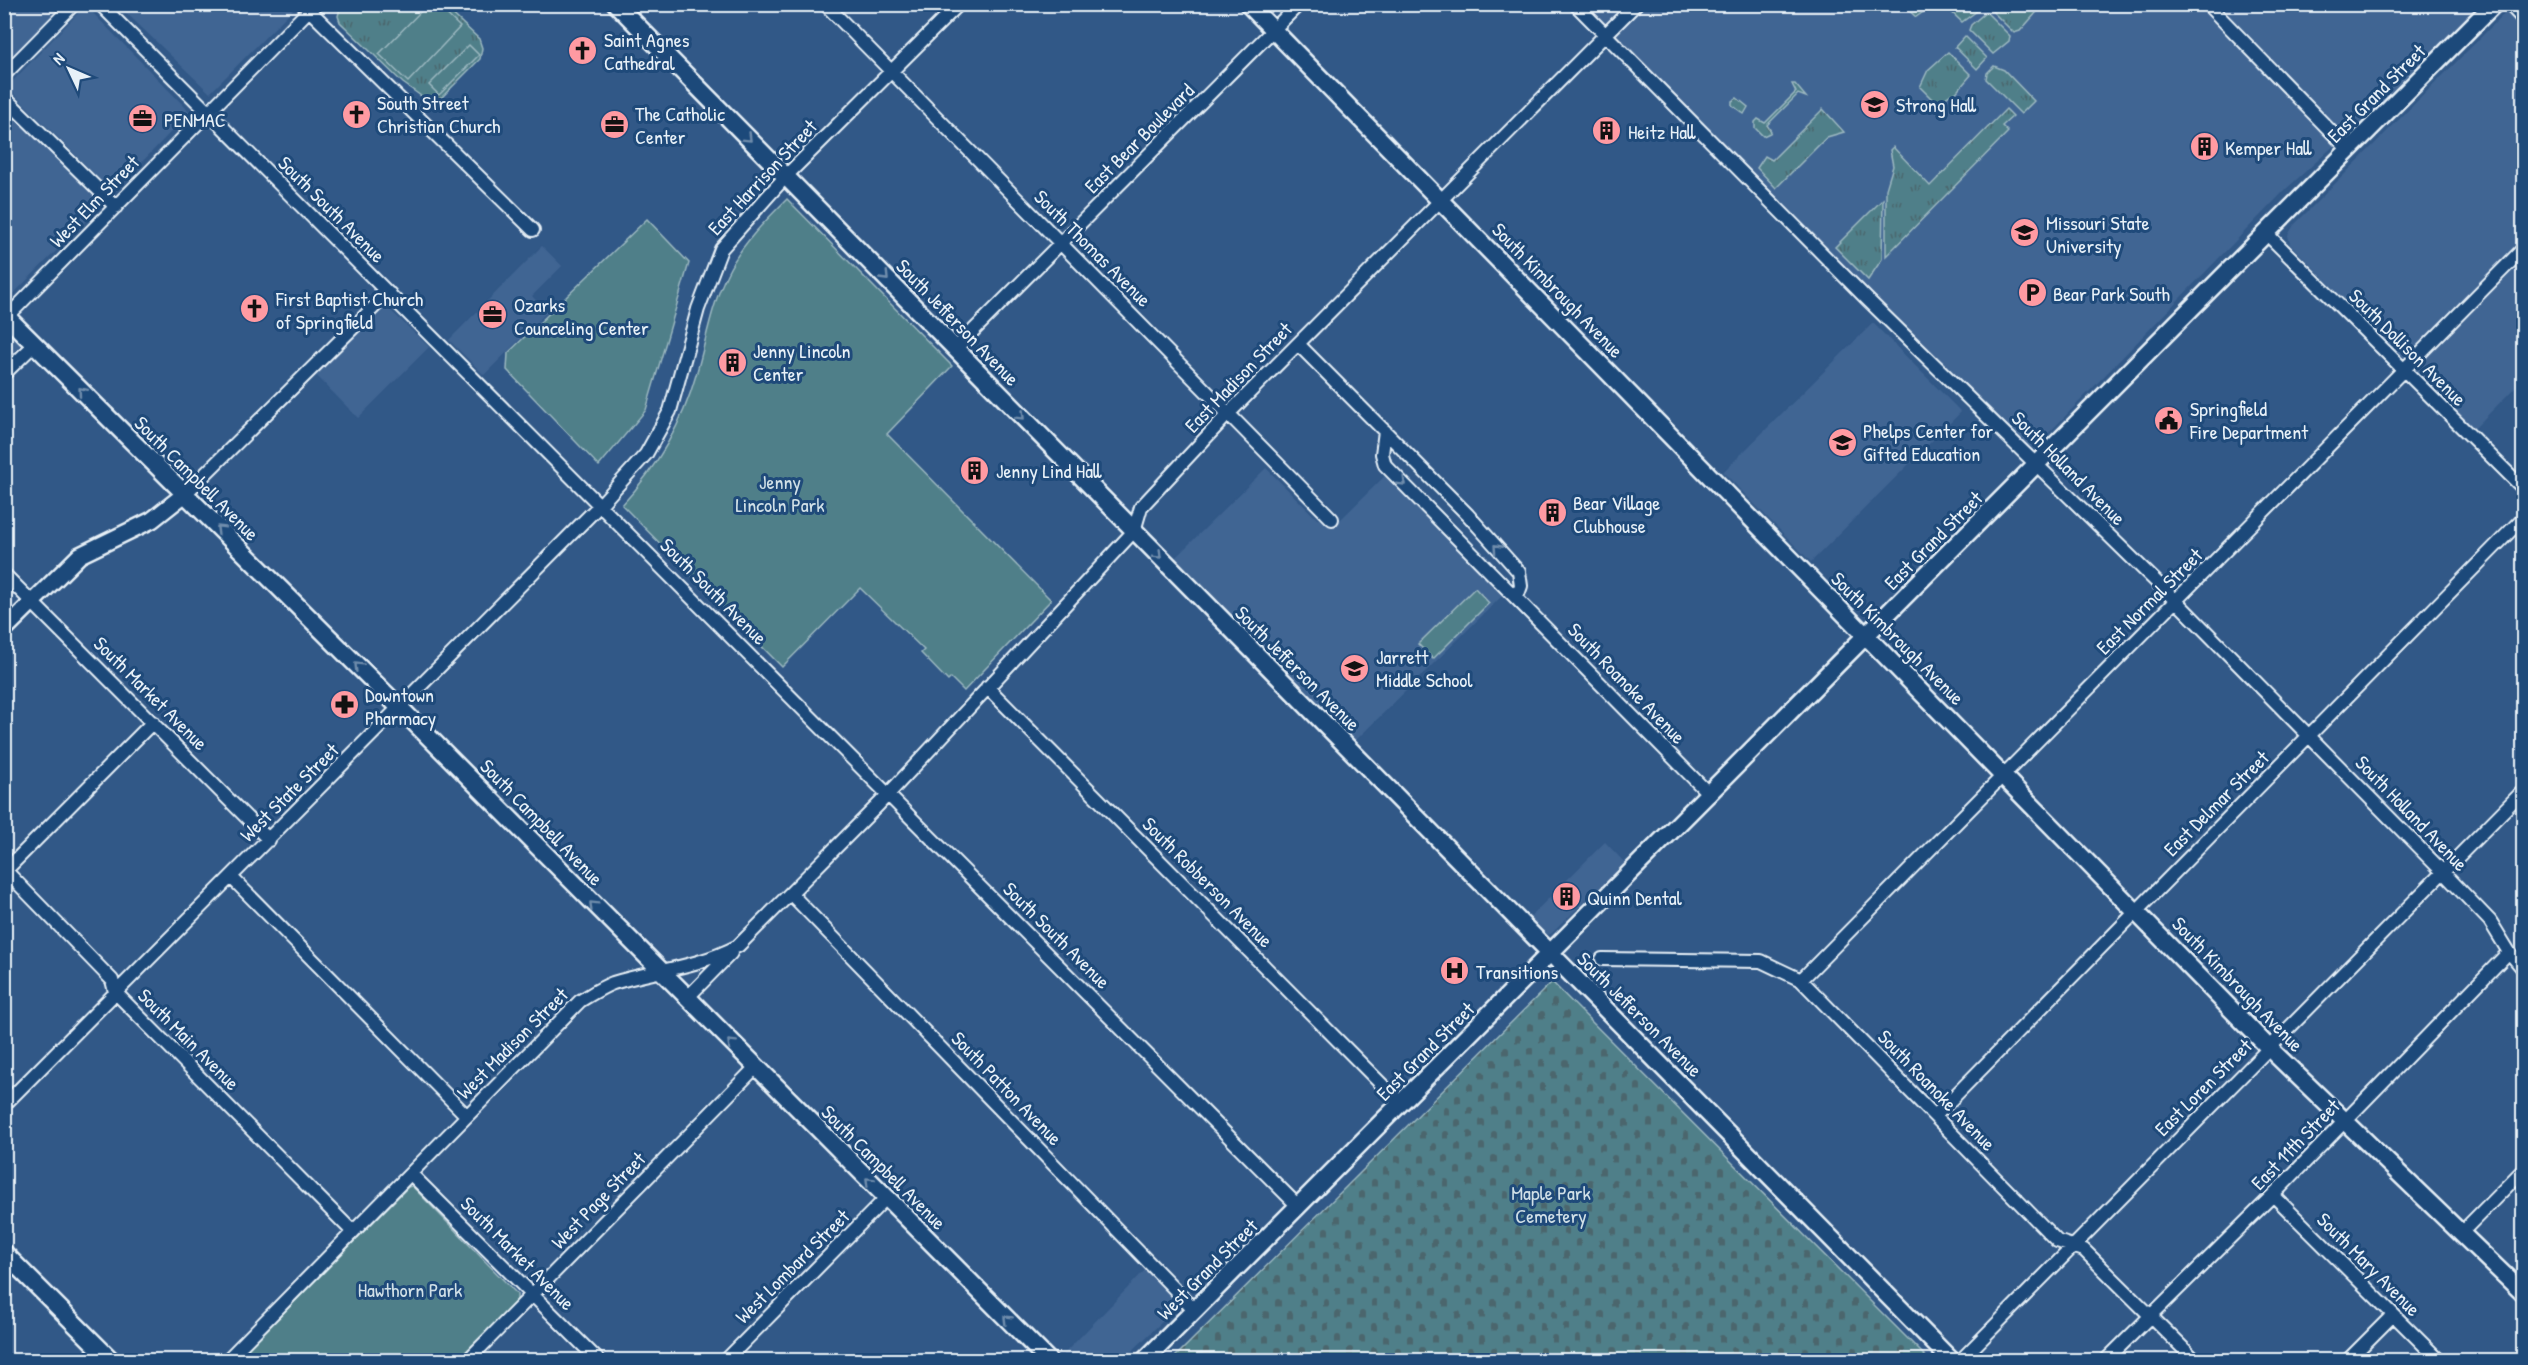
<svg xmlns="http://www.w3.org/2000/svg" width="2528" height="1365" viewBox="0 0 2528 1365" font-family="'Patrick Hand',sans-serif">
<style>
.built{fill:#416593}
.grass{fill:url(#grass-tufts);stroke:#9cb8c0;stroke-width:1.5}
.cemetery{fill:url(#cemetery-stones);stroke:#9cb8c0;stroke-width:1.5}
.park{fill:#4f7f89;stroke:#9cb8c0;stroke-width:1.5}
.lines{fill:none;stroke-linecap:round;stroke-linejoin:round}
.minor-casing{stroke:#e8f1f8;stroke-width:16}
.tertiary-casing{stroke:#e8f1f8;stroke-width:20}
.secondary-casing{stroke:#e8f1f8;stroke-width:21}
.minor{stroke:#1f4a7a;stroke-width:12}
.tertiary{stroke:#1f4a7a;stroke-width:15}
.secondary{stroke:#1f4a7a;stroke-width:16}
.oneway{stroke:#6f8dac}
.labels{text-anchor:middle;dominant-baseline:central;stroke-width:6;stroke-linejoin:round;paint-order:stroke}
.poi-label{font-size:20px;fill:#e8f1f8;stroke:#1f4a7a;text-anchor:start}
.street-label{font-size:20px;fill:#e8f1f8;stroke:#1f4a7a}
.park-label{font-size:20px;fill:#d1e0e7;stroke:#1f4a7a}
</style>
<defs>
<pattern id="grass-tufts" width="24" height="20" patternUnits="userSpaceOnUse" patternTransform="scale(1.5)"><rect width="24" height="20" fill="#4f7f89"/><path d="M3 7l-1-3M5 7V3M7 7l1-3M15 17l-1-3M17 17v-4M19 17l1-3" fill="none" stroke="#4b666d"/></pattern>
<pattern id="cemetery-stones" width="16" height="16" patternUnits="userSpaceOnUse" patternTransform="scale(1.5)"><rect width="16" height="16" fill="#4f7f89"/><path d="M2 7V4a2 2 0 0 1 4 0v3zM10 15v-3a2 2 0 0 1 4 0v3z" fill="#4b666d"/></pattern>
</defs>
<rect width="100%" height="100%" fill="#315887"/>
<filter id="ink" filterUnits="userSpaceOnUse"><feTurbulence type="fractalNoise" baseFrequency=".0167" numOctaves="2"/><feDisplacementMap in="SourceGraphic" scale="12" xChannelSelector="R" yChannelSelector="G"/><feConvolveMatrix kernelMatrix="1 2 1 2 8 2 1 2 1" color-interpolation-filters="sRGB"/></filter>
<g filter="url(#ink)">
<path class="built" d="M 5,4 L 62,5 L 5,63 L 4,5 Z
M 294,4 L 294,8 L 210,93 L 118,5 Z
M 1582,5 L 2480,5 L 2389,96 L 2286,189 L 2043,439 L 2032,447 L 2020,441 L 1859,283 Z
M 2513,5 L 2523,5 L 2523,379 L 2474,429 L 2290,244 L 2288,235 L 2294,225 Z
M 84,7 L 88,8 L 190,112 L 113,192 L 7,87 Z
M 5,106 L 100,204 L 98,209 L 5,302 Z
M 542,246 L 562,266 L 532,296 L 547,312 L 484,375 L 449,340 Z
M 386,306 L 429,347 L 358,418 L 316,375 Z
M 1873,323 L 1961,412 L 1811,562 L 1723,472 Z
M 5,325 L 21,344 L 5,361 Z
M 1266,468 L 1317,519 L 1338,522 L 1386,475 L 1504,594 L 1354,742 L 1174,559 Z
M 1605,842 L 1625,863 L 1551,934 L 1544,935 L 1528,919 Z
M 1148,1267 L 1177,1298 L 1177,1307 L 1123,1360 L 1058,1360 Z"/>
<path class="grass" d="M 341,5 L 443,5 L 479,39 L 482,48 L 480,59 L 442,97 L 428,101 L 403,83 L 340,22 L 338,16 Z
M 1903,5 L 1940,5 L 1946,11 L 1929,8 L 1916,17 Z
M 1944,5 L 1970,5 L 1977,11 L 1962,22 Z
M 1992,5 L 1992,4 L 2043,5 L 2020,31 L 2014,33 L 1990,9 Z
M 1986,12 L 2010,36 L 2009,41 L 1993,54 L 1969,30 L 1971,25 Z
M 1965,36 L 1987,58 L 1977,69 L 1955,47 Z
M 1948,52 L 1971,75 L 1953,96 L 1951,94 L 1937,104 L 1920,87 L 1928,70 Z
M 1994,66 L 2004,70 L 2034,101 L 2021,114 L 1986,79 L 1987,73 Z
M 1792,84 L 1795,84 L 1806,97 L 1798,94 L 1767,125 L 1771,131 L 1770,133 L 1763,136 L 1755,128 L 1755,122 L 1758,119 L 1765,123 L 1796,92 Z
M 1737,98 L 1748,107 L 1744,114 L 1732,105 L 1732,101 Z
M 1823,109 L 1844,132 L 1827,137 L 1776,188 L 1757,168 L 1765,156 L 1772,160 Z
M 2006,109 L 2013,116 L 2002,126 L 2008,132 L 1886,256 L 1886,189 L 1893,166 L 1890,150 L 1893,147 L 1930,186 Z
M 1883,199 L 1882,259 L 1868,280 L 1835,247 Z"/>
<path class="cemetery" d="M 1552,982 L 1929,1360 L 1172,1360 Z"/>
<path class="park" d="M 428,4 L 437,5 L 460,27 L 408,82 L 379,54 Z
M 469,45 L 479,55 L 439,95 L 429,85 Z
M 787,199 L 952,366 L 887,434 L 1051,600 L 964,691 L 951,678 L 948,681 L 921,653 L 924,650 L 860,588 L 782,667 L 622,505 C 657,467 682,425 696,375 C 706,342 711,306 727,274 C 741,245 764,222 787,199 Z
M 647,219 L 689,263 L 646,410 L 599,466 L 507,370 L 508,353 Z
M 1475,588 L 1489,603 L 1433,659 L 1418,644 Z
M 412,1186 L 517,1294 L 517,1301 L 457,1360 L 237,1360 L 408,1187 Z"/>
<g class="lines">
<defs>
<path id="minor" d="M 100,4 L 1299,1207
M 825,4 L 1332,519
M 1575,4 L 1867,299 L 2176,601 L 2442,871 L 2490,921 L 2509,952 L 2524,970
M 2207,4 L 2349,150
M 2509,4 L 2524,20
M 304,5 L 533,230
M 4,75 L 74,4
M 4,97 L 116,207
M 2265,232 L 2524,489
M 7,317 L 315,4
M 1298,344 L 1468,515 L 1519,572 L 1521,586 L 1517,597
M 955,349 L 1299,4
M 4,374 L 34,345
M 1385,431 L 1382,454 L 1385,465 L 1710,795
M 185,494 L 378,303 L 390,294
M 4,574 L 269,840
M 987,687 L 1401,1104
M 4,869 L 112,980 L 115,992 L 353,1232
M 4,872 L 153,722
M 232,878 L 467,1116
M 791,894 L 1195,1310
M 1602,959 L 1761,961 L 1801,980 L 2057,1241 L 2084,1250 L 2195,1360
M 1801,980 L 2524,248
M 687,998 L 731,953
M 4,1105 L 600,505 L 646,454 L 670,411 L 698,309 L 721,249 L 786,176 L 959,4
M 1935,1116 L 2524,517
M 411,1174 L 598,1360
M 2273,1195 L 2439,1360
M 2460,1234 L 2524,1169
M 227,1360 L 580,1001 C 590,995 602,987 613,983 C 656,970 696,968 738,946 L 879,804 L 1134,531 L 1141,507 L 1229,413 L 1636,4
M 468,1360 L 755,1068
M 726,1360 L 886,1198
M 1961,1360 L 2524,790
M 2106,1360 L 2273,1195 L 2509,952
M 2348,1360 L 2393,1315"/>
<path id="tertiary" d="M 4,630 L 80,555 L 152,520 L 185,494"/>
<path id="secondary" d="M 616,4 L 1951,1360
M 1248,4 L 2269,1048 L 2524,1294
M 4,314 L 400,708 L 1048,1360
M 4,1253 L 111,1360
M 1145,1360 L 2494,4"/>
</defs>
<use href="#minor" class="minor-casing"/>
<use href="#tertiary" class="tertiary-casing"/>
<use href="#secondary" class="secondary-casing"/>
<use href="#minor" class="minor"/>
<use href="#tertiary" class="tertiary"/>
<use href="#secondary" class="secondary"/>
</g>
<defs><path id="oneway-chevron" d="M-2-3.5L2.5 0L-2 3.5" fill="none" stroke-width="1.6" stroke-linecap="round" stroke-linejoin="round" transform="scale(1.5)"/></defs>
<g class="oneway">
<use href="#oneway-chevron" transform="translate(748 138) rotate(45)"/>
<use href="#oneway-chevron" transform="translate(885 277) rotate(46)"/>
<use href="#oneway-chevron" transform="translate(82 391) rotate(-131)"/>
<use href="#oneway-chevron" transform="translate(1021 416) rotate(45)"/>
<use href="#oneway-chevron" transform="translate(1402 482) rotate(45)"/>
<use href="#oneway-chevron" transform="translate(220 529) rotate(-135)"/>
<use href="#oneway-chevron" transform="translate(1497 548) rotate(-132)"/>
<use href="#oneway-chevron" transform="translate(1158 555) rotate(45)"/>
<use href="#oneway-chevron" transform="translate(358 666) rotate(-135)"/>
<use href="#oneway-chevron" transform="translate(593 905) rotate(-135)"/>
<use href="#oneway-chevron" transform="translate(731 1043) rotate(-135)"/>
<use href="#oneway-chevron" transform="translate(869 1181) rotate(-135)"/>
<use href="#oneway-chevron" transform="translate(1007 1319) rotate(-135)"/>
</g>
</g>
<defs>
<symbol id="church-disc" viewBox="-11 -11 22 22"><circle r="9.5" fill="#ff9aa2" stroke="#1f4a7a"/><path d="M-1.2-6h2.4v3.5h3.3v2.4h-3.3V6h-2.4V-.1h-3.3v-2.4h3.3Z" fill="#111"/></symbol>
<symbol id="school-disc" viewBox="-11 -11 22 22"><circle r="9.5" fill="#ff9aa2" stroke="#1f4a7a"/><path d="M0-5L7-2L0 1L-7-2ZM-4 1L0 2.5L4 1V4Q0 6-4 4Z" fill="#111"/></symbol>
<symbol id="office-disc" viewBox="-11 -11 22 22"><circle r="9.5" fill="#ff9aa2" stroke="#1f4a7a"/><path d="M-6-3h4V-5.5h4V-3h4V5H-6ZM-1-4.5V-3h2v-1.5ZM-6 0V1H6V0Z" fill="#111"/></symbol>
<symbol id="building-disc" viewBox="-11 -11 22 22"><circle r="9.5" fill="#ff9aa2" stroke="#1f4a7a"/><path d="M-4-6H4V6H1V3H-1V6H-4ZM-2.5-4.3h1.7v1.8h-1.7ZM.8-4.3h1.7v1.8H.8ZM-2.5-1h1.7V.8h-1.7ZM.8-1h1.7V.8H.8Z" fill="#111"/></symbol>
<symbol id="university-disc" viewBox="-11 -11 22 22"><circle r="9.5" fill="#ff9aa2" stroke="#1f4a7a"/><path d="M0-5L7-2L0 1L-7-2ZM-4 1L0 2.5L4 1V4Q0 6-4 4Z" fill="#111"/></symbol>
<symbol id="parking-disc" viewBox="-11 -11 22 22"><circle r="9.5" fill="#ff9aa2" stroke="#1f4a7a"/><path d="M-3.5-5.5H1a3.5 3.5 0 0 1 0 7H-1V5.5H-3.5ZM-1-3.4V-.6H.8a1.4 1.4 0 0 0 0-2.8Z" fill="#111"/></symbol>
<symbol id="civic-disc" viewBox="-11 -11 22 22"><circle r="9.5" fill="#ff9aa2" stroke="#1f4a7a"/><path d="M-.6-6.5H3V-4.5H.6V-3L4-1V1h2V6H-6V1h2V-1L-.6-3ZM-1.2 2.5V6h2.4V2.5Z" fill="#111"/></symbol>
<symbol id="pharmacy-disc" viewBox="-11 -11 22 22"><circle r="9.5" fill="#ff9aa2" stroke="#1f4a7a"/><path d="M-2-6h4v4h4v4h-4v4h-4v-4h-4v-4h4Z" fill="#111"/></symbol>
<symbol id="hospital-disc" viewBox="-11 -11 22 22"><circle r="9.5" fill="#ff9aa2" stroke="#1f4a7a"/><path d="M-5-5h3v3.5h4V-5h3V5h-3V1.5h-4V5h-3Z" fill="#111"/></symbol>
</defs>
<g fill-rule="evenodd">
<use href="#church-disc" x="566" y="34" width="33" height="33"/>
<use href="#school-disc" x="1858" y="88" width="33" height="33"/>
<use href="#church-disc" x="340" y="98" width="33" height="33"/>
<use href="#office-disc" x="126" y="102" width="33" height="33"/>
<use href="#office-disc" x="598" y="108" width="33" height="33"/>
<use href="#building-disc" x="1590" y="114" width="33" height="33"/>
<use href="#building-disc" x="2188" y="130" width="33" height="33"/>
<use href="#university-disc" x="2008" y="216" width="33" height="33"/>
<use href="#parking-disc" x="2016" y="276" width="33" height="33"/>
<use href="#church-disc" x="238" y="292" width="33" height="33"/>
<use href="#office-disc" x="476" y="298" width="33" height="33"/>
<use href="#building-disc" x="716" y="346" width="33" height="33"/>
<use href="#civic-disc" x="2152" y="404" width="33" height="33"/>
<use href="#school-disc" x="1826" y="426" width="33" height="33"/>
<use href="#building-disc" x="958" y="454" width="33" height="33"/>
<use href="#building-disc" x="1536" y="496" width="33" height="33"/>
<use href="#school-disc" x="1338" y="652" width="33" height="33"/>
<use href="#pharmacy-disc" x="328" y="688" width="33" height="33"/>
<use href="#building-disc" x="1550" y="880" width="33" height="33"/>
<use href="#hospital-disc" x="1438" y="954" width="33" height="33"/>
</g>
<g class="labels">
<g class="poi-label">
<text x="604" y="39">Saint Agnes<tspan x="604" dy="23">Cathedral</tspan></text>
<text x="377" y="102">South Street<tspan x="377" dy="23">Christian Church</tspan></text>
<text x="1896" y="104">Strong Hall</text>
<text x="635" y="113">The Catholic<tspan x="635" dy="23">Center</tspan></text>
<text x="164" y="119">PENMAC</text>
<text x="1628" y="131">Heitz Hall</text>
<text x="2225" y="147">Kemper Hall</text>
<text x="2046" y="222">Missouri State<tspan x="2046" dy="23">University</tspan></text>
<text x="2053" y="293">Bear Park South</text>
<text x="276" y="298">First Baptist Church<tspan x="276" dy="23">of Springfield</tspan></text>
<text x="514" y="304">Ozarks<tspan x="514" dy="23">Counceling Center</tspan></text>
<text x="753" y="350">Jenny Lincoln<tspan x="753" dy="23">Center</tspan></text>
<text x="2190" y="408">Springfield<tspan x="2190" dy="23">Fire Department</tspan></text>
<text x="1863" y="430">Phelps Center for<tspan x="1863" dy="23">Gifted Education</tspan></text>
<text x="996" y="470">Jenny Lind Hall</text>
<text x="1573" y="502">Bear Village<tspan x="1573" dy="23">Clubhouse</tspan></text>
<text x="1376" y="656">Jarrett<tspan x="1376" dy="23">Middle School</tspan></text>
<text x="365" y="694">Downtown<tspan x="365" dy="23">Pharmacy</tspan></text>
<text x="1587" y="897">Quinn Dental</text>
<text x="1476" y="971">Transitions</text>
</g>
<g class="street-label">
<text transform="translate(2376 93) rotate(-45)">East Grand Street</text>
<text transform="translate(1139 138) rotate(-45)">East Bear Boulevard</text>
<text transform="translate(762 177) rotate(-47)">East Harrison Street</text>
<text transform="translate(94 201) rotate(-46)">West Elm Street</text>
<text transform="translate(332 209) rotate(45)">South South Avenue</text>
<text transform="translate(1093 248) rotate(45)">South Thomas Avenue</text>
<text transform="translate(1558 290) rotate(46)">South Kimbrough Avenue</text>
<text transform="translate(958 322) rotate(46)">South Jefferson Avenue</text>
<text transform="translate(2408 347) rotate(45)">South Dollison Avenue</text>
<text transform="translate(1238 377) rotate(-46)">East Madison Street</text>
<text transform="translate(2069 468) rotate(45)">South Holland Avenue</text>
<text transform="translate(197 478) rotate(45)">South Campbell Avenue</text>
<text transform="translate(1933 540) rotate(-45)">East Grand Street</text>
<text transform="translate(714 591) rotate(45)">South South Avenue</text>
<text transform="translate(2149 601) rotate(-45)">East Normal Street</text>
<text transform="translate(1898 638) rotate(45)">South Kimbrough Avenue</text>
<text transform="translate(1298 668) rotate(45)">South Jefferson Avenue</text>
<text transform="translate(1627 683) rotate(46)">South Roanoke Avenue</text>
<text transform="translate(151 693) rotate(45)">South Market Avenue</text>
<text transform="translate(289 792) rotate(-45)">West State Street</text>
<text transform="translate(2216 803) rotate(-45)">East Delmar Street</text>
<text transform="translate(2412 813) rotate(46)">South Holland Avenue</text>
<text transform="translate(542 822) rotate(46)">South Campbell Avenue</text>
<text transform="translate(1208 882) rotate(45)">South Robberson Avenue</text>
<text transform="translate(1057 935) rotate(45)">South South Avenue</text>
<text transform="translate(2238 984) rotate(46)">South Kimbrough Avenue</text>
<text transform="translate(1640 1014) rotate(45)">South Jefferson Avenue</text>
<text transform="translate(189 1039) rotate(45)">South Main Avenue</text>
<text transform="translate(512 1043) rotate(-45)">West Madison Street</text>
<text transform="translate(1425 1051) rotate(-45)">East Grand Street</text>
<text transform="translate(2203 1087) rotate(-45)">East Loren Street</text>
<text transform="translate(1007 1088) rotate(46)">South Patton Avenue</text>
<text transform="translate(1937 1090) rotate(46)">South Roanoke Avenue</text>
<text transform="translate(2295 1144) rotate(-46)">East 11th Street</text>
<text transform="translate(884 1167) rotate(45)">South Campbell Avenue</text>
<text transform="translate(598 1200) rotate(-46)">West Page Street</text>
<text transform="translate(518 1253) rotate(45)">South Market Avenue</text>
<text transform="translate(2369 1264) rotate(45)">South Mary Avenue</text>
<text transform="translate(792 1266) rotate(-45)">West Lombard Street</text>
<text transform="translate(1207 1269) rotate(-45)">West Grand Street</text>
</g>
<g class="park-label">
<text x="780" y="481">Jenny<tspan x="780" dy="23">Lincoln Park</tspan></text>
<text x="1551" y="1192">Maple Park<tspan x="1551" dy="23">Cemetery</tspan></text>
<text x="410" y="1289">Hawthorn Park</text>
</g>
</g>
<rect width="2528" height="1365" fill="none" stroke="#1f4a7a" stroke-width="24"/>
<rect x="12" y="12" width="2504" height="1341" fill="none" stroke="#e8f1f8" stroke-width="2" filter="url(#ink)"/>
<g transform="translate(69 69) rotate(314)" stroke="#1f4a7a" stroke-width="4.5" paint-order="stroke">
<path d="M0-4.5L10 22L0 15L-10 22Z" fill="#e8f1f8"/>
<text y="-9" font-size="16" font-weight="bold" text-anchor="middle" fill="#e8f1f8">N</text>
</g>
</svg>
